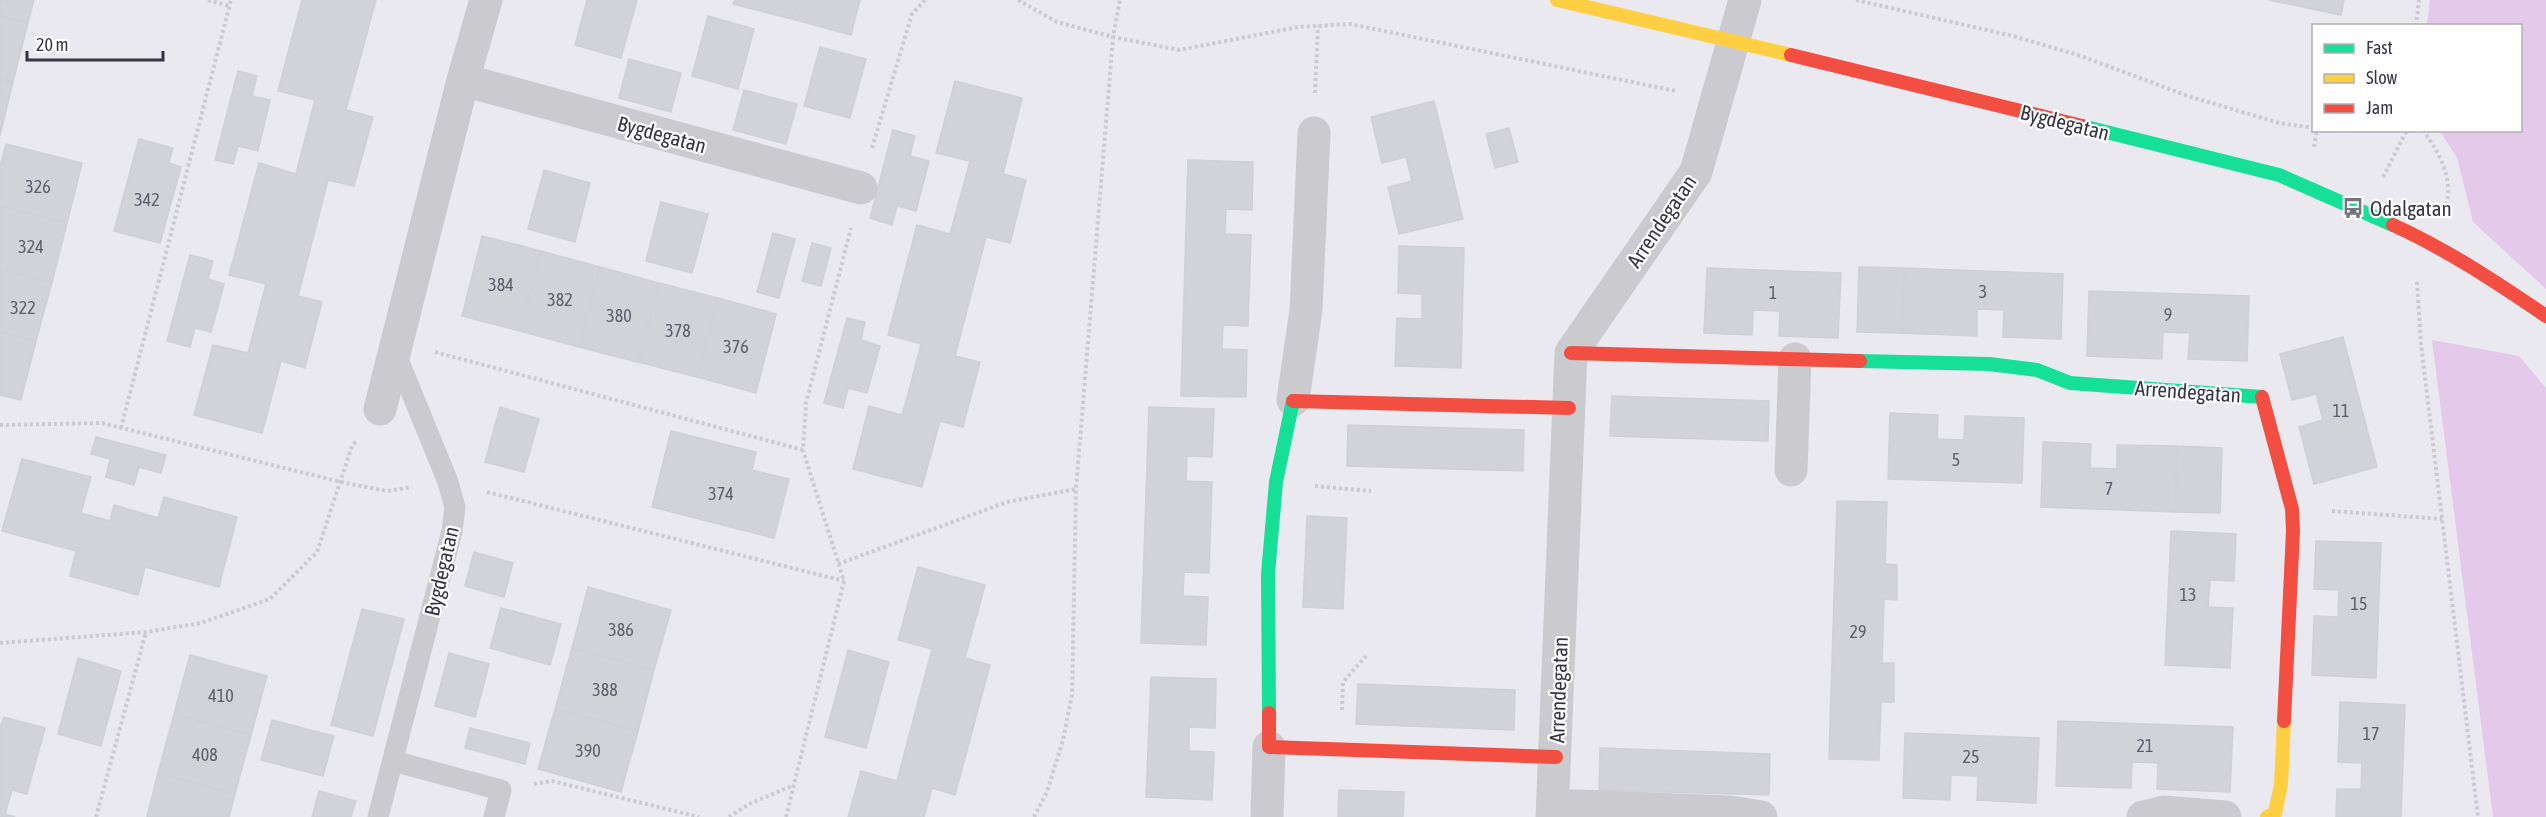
<svg xmlns="http://www.w3.org/2000/svg" width="2546" height="817" viewBox="0 0 2546 817" font-family="'Asap Condensed',sans-serif">
<style>
.green{fill:#e4c9ea}
.building{fill:#d2d2d9;stroke:#d0cfd7;stroke-width:1.5}
.lines{fill:none;stroke-linecap:round;stroke-linejoin:round}
.path{stroke:#cbcad0;stroke-width:4;stroke-dasharray:3 3;stroke-linecap:butt}
.lane{stroke:#cbcacf;stroke-width:21}
.street{stroke:#cbcacf;stroke-width:33}
.fast{stroke:#16e098;stroke-width:14}
.slow{stroke:#ffcf43;stroke-width:14}
.jam{stroke:#f24e42;stroke-width:14}
.labels{text-anchor:middle;dominant-baseline:central;stroke-width:4.5;stroke-linejoin:round;paint-order:stroke}
.number-label{font-size:18px;fill:#5e5d6b}
.street-label{font-size:21px;fill:#363545;stroke:#fff}
.poi-label{font-size:21px;fill:#363545;stroke:#fff;text-anchor:start}
</style>
<rect width="100%" height="100%" fill="#eae9ef"/>
<path class="green" d="M 2430,0 L 2546,0 L 2546,289 L 2473,222 L 2457,158 L 2440,131 L 2520,130 L 2520,26 L 2427,25 Z
M 2432,340 L 2519,356 L 2546,388 L 2546,817 L 2493,817 Z"/>
<path class="building" d="M 0,0 L 34,0 L 28,23 L 0,16 Z
M 302,0 L 376,0 L 346,110 L 373,117 L 354,186 L 328,180 L 298,296 L 322,302 L 305,368 L 281,361 L 262,433 L 194,415 L 213,345 L 248,353 L 266,284 L 229,275 L 259,163 L 296,174 L 315,100 L 278,91 Z
M 587,0 L 637,0 L 621,58 L 575,45 Z
M 735,0 L 797,0 L 792,19 L 733,4 Z
M 797,0 L 860,0 L 851,35 L 792,19 Z
M 2269,0 L 2344,0 L 2341,15 Z
M 0,16 L 28,23 L 13,82 L 0,79 Z
M 708,16 L 754,29 L 738,89 L 692,76 Z
M 820,47 L 866,59 L 850,118 L 804,106 Z
M 629,59 L 681,73 L 671,112 L 619,98 Z
M 238,71 L 257,76 L 252,96 L 270,100 L 258,151 L 238,146 L 233,164 L 215,160 Z
M 0,79 L 13,82 L 0,136 Z
M 955,81 L 1022,98 L 1003,174 L 1026,180 L 1010,243 L 986,237 L 955,356 L 980,362 L 963,427 L 940,421 L 922,487 L 853,469 L 869,406 L 902,415 L 912,379 L 921,344 L 888,335 L 917,225 L 950,234 L 960,198 L 970,161 L 936,153 Z
M 744,90 L 797,104 L 786,144 L 733,130 Z
M 1434,101 L 1463,219 L 1399,234 L 1388,187 L 1412,181 L 1406,157 L 1382,163 L 1371,117 Z
M 1509,128 L 1518,162 L 1495,168 L 1486,134 Z
M 893,130 L 915,136 L 910,156 L 929,161 L 916,211 L 897,206 L 892,225 L 870,218 Z
M 139,139 L 173,148 L 169,163 L 181,167 L 160,243 L 114,231 Z
M 6,144 L 82,163 L 67,223 L 0,206 L 0,166 Z
M 1188,160 L 1253,162 L 1252,210 L 1226,209 L 1225,234 L 1251,235 L 1248,326 L 1223,325 L 1222,349 L 1247,350 L 1246,397 L 1181,396 Z
M 544,170 L 590,183 L 575,242 L 528,229 Z
M 661,202 L 708,214 L 692,273 L 646,261 Z
M 0,206 L 67,223 L 52,282 L 0,269 Z
M 773,233 L 795,239 L 779,298 L 757,292 Z
M 482,236 L 541,251 L 520,331 L 462,316 Z
M 812,243 L 831,248 L 821,286 L 802,281 Z
M 1399,246 L 1464,248 L 1461,368 L 1395,366 L 1397,318 L 1422,319 L 1422,294 L 1398,293 Z
M 541,251 L 600,267 L 579,347 L 520,331 Z
M 190,255 L 213,261 L 208,279 L 224,284 L 211,332 L 195,328 L 190,347 L 167,341 Z
M 600,267 L 659,283 L 638,362 L 579,347 Z
M 1859,267 L 1904,268 L 1902,333 L 1857,332 Z
M 1707,268 L 1841,273 L 1838,338 L 1779,336 L 1780,311 L 1753,310 L 1752,335 L 1704,333 Z
M 1904,268 L 2063,274 L 2061,339 L 2003,337 L 2004,310 L 1977,309 L 1977,336 L 1902,333 Z
M 0,269 L 52,282 L 36,341 L 0,332 Z
M 659,283 L 718,298 L 697,377 L 638,362 Z
M 2089,291 L 2249,296 L 2247,361 L 2188,359 L 2190,333 L 2163,332 L 2162,359 L 2087,356 Z
M 718,298 L 776,314 L 756,393 L 697,377 Z
M 847,318 L 865,322 L 861,340 L 880,346 L 867,393 L 848,388 L 843,408 L 824,403 Z
M 0,332 L 36,341 L 21,400 L 0,395 Z
M 2343,337 L 2377,467 L 2314,484 L 2299,427 L 2323,420 L 2316,394 L 2292,400 L 2280,354 Z
M 1612,396 L 1769,401 L 1768,441 L 1610,436 Z
M 500,407 L 539,419 L 524,472 L 485,462 Z
M 1149,407 L 1214,409 L 1212,457 L 1187,456 L 1186,481 L 1212,482 L 1209,573 L 1184,572 L 1183,596 L 1208,597 L 1206,645 L 1141,643 Z
M 1890,413 L 1938,415 L 1937,439 L 1964,440 L 1965,416 L 2024,418 L 2022,483 L 1888,479 Z
M 1348,425 L 1524,430 L 1523,471 L 1347,466 Z
M 671,431 L 756,452 L 752,470 L 789,479 L 774,538 L 652,507 Z
M 96,437 L 166,455 L 161,473 L 139,467 L 134,485 L 106,477 L 110,459 L 91,454 Z
M 2043,442 L 2091,444 L 2090,468 L 2117,469 L 2117,445 L 2177,446 L 2175,512 L 2041,507 Z
M 2177,446 L 2222,448 L 2220,513 L 2175,512 Z
M 22,459 L 91,477 L 81,513 L 110,521 L 114,505 L 158,518 L 164,497 L 237,517 L 219,587 L 145,567 L 138,595 L 70,576 L 76,551 L 2,531 Z
M 1837,501 L 1887,502 L 1885,564 L 1897,565 L 1897,600 L 1884,599 L 1882,663 L 1894,663 L 1894,702 L 1881,702 L 1879,760 L 1829,759 Z
M 1307,516 L 1347,518 L 1343,609 L 1303,607 Z
M 2171,531 L 2236,534 L 2234,581 L 2210,580 L 2208,607 L 2233,608 L 2230,668 L 2165,665 Z
M 2316,541 L 2381,543 L 2376,678 L 2312,675 L 2314,616 L 2338,617 L 2339,590 L 2314,589 Z
M 474,552 L 513,563 L 504,597 L 465,586 Z
M 918,567 L 985,585 L 965,658 L 990,665 L 955,795 L 932,788 L 924,817 L 848,817 L 861,771 L 897,781 L 932,649 L 898,640 Z
M 588,587 L 671,610 L 654,670 L 572,648 Z
M 501,608 L 561,624 L 550,665 L 490,648 Z
M 362,609 L 404,619 L 373,736 L 331,725 Z
M 572,648 L 654,670 L 638,731 L 555,709 Z
M 848,650 L 889,662 L 866,748 L 825,737 Z
M 449,653 L 489,664 L 475,717 L 435,706 Z
M 190,655 L 267,676 L 251,735 L 174,714 Z
M 78,658 L 121,671 L 101,746 L 58,734 Z
M 1151,677 L 1216,679 L 1215,728 L 1189,727 L 1189,751 L 1214,752 L 1212,800 L 1146,797 Z
M 1358,684 L 1515,690 L 1514,730 L 1356,724 Z
M 2340,702 L 2405,705 L 2401,817 L 2336,817 L 2337,789 L 2361,789 L 2362,763 L 2338,762 Z
M 555,709 L 638,731 L 621,792 L 538,769 Z
M 174,714 L 251,735 L 235,794 L 158,773 Z
M 4,717 L 45,728 L 27,794 L 12,790 L 5,814 L 15,817 L 0,817 L 0,727 Z
M 272,720 L 334,736 L 323,776 L 261,760 Z
M 2058,721 L 2233,727 L 2230,792 L 2157,789 L 2158,763 L 2132,762 L 2131,788 L 2056,786 Z
M 470,728 L 530,743 L 525,764 L 465,748 Z
M 1905,733 L 2039,738 L 2036,803 L 1977,800 L 1978,776 L 1951,775 L 1950,800 L 1903,798 Z
M 1600,748 L 1770,754 L 1769,795 L 1599,790 Z
M 158,773 L 235,794 L 229,817 L 147,817 Z
M 1339,790 L 1404,792 L 1403,817 L 1338,817 Z
M 319,791 L 356,801 L 351,817 L 312,817 Z"/>
<g class="lines">
<path class="path" d="M 208,0 L 229,6
M 1018,0 L 1057,22 L 1113,37 L 1179,50 L 1298,27 L 1350,24 L 1676,91
M 1856,0 L 2013,36 L 2081,56 L 2188,96 L 2279,123 L 2314,128
M 2416,26 L 2419,0
M 1315,93 L 1318,26
M 2423,130 C 2438,151 2454,178 2446,205
M 2314,147 L 2317,130
M 872,148 L 912,14 L 925,0
M 2383,177 L 2407,130
M 2417,282 L 2421,344 L 2478,817
M 435,352 L 803,450
M 0,425 L 102,423 L 341,482 L 387,491 L 412,487
M 121,428 L 231,0
M 1315,486 L 1371,491
M 487,492 L 844,581
M 2332,511 L 2442,519
M 838,564 L 1007,502 L 1076,489
M 0,643 L 146,632 L 201,623 L 270,599 L 317,552 L 352,446 L 357,440
M 1342,710 L 1343,682 L 1366,656
M 534,784 L 552,781 L 699,817
M 96,817 L 146,632
M 729,817 L 749,804 L 794,785
M 786,817 L 844,581 L 803,450 L 806,403 L 851,228
M 1034,817 L 1047,792 L 1063,740 L 1072,695 L 1076,489 L 1113,37 L 1120,0"/>
<path class="lane" d="M 393,761 L 501,790 L 494,817
M 378,817 L 452,531 L 455,507 L 448,482 L 395,352"/>
<path class="street" d="M 463,80 L 861,188
M 1293,400 L 1306,310 L 1314,133
M 380,409 L 463,80 L 486,0
M 1791,470 L 1795,359
M 1553,805 L 1730,812 L 1761,817
M 1267,817 L 1269,747
M 1552,817 L 1571,353 L 1696,172 L 1745,0
M 2143,817 L 2164,812 L 2225,817"/>
<path class="fast" d="M 2082,126 L 2279,175 L 2393,225
M 1860,361 L 1989,364 L 2037,370 L 2070,383 L 2262,397
M 1269,713 L 1268,574 L 1276,482 L 1293,401"/>
<path class="slow" d="M 1557,0 L 1791,55
M 2267,817 L 2275,813 L 2281,785 L 2284,721"/>
<path class="jam" d="M 1791,55 L 2082,126
M 2393,225 C 2448,250 2496,282 2546,316
M 1571,353 L 1860,361
M 2262,397 L 2292,509 L 2293,531 L 2284,721
M 1293,401 L 1569,408
M 1269,713 L 1269,747 L 1556,757"/>
</g>
<defs>
<symbol id="bus-bare" viewBox="-9 -9 18 18"><path d="M-5-6H5V4H4V6H2V4H-2V6H-4V4H-5ZM-3.5-4V0h7V-4ZM-3.5 1.2v1.5H-2V1.2ZM2 1.2v1.5H3.5V1.2Z" fill="#757480" stroke="#fff" stroke-width="2.5" paint-order="stroke"/></symbol>
</defs>
<g fill-rule="evenodd">
<use href="#bus-bare" x="2338" y="193" width="30" height="30"/>
</g>
<g class="labels">
<g class="number-label">
<text x="38" y="186">326</text>
<text x="147" y="199">342</text>
<text x="31" y="246">324</text>
<text x="501" y="284">384</text>
<text x="1983" y="291">3</text>
<text x="1773" y="292">1</text>
<text x="560" y="299">382</text>
<text x="23" y="307">322</text>
<text x="2168" y="314">9</text>
<text x="619" y="315">380</text>
<text x="678" y="330">378</text>
<text x="736" y="346">376</text>
<text x="2341" y="410">11</text>
<text x="1956" y="459">5</text>
<text x="2109" y="488">7</text>
<text x="721" y="493">374</text>
<text x="2188" y="594">13</text>
<text x="2359" y="603">15</text>
<text x="621" y="629">386</text>
<text x="1858" y="631">29</text>
<text x="605" y="689">388</text>
<text x="221" y="695">410</text>
<text x="2371" y="733">17</text>
<text x="2145" y="745">21</text>
<text x="588" y="750">390</text>
<text x="205" y="754">408</text>
<text x="1971" y="756">25</text>
</g>
<g class="street-label">
<text transform="translate(2065 122) rotate(14)">Bygdegatan</text>
<text transform="translate(662 134) rotate(15)">Bygdegatan</text>
<text transform="translate(1661 221) rotate(-56)">Arrendegatan</text>
<text transform="translate(2188 391) rotate(4)">Arrendegatan</text>
<text transform="translate(441 571) rotate(-77)">Bygdegatan</text>
<text transform="translate(1558 690) rotate(-88)">Arrendegatan</text>
</g>
<g class="poi-label">
<text x="2370" y="208">Odalgatan</text>
</g>
</g>
<rect x="2312" y="24" width="210" height="108" fill="#ffffff" stroke="#afaeb5" stroke-width="1.5"/>
<rect x="2324" y="44" width="30" height="9" fill="#16e098" stroke="#afaeb5" stroke-width="1.5"/>
<text x="2366" y="54" font-size="18" fill="#363545">Fast</text>
<rect x="2324" y="74" width="30" height="9" fill="#ffcf43" stroke="#afaeb5" stroke-width="1.5"/>
<text x="2366" y="84" font-size="18" fill="#363545">Slow</text>
<rect x="2324" y="104" width="30" height="9" fill="#f24e42" stroke="#afaeb5" stroke-width="1.5"/>
<text x="2366" y="114" font-size="18" fill="#363545">Jam</text>
<path d="M27 51v9h136v-9" fill="none" stroke="#363545" stroke-width="3"/>
<text x="36" y="51" font-size="18" fill="#363545" stroke="#ffffff" stroke-width="4.5" paint-order="stroke">20 m</text>
</svg>
